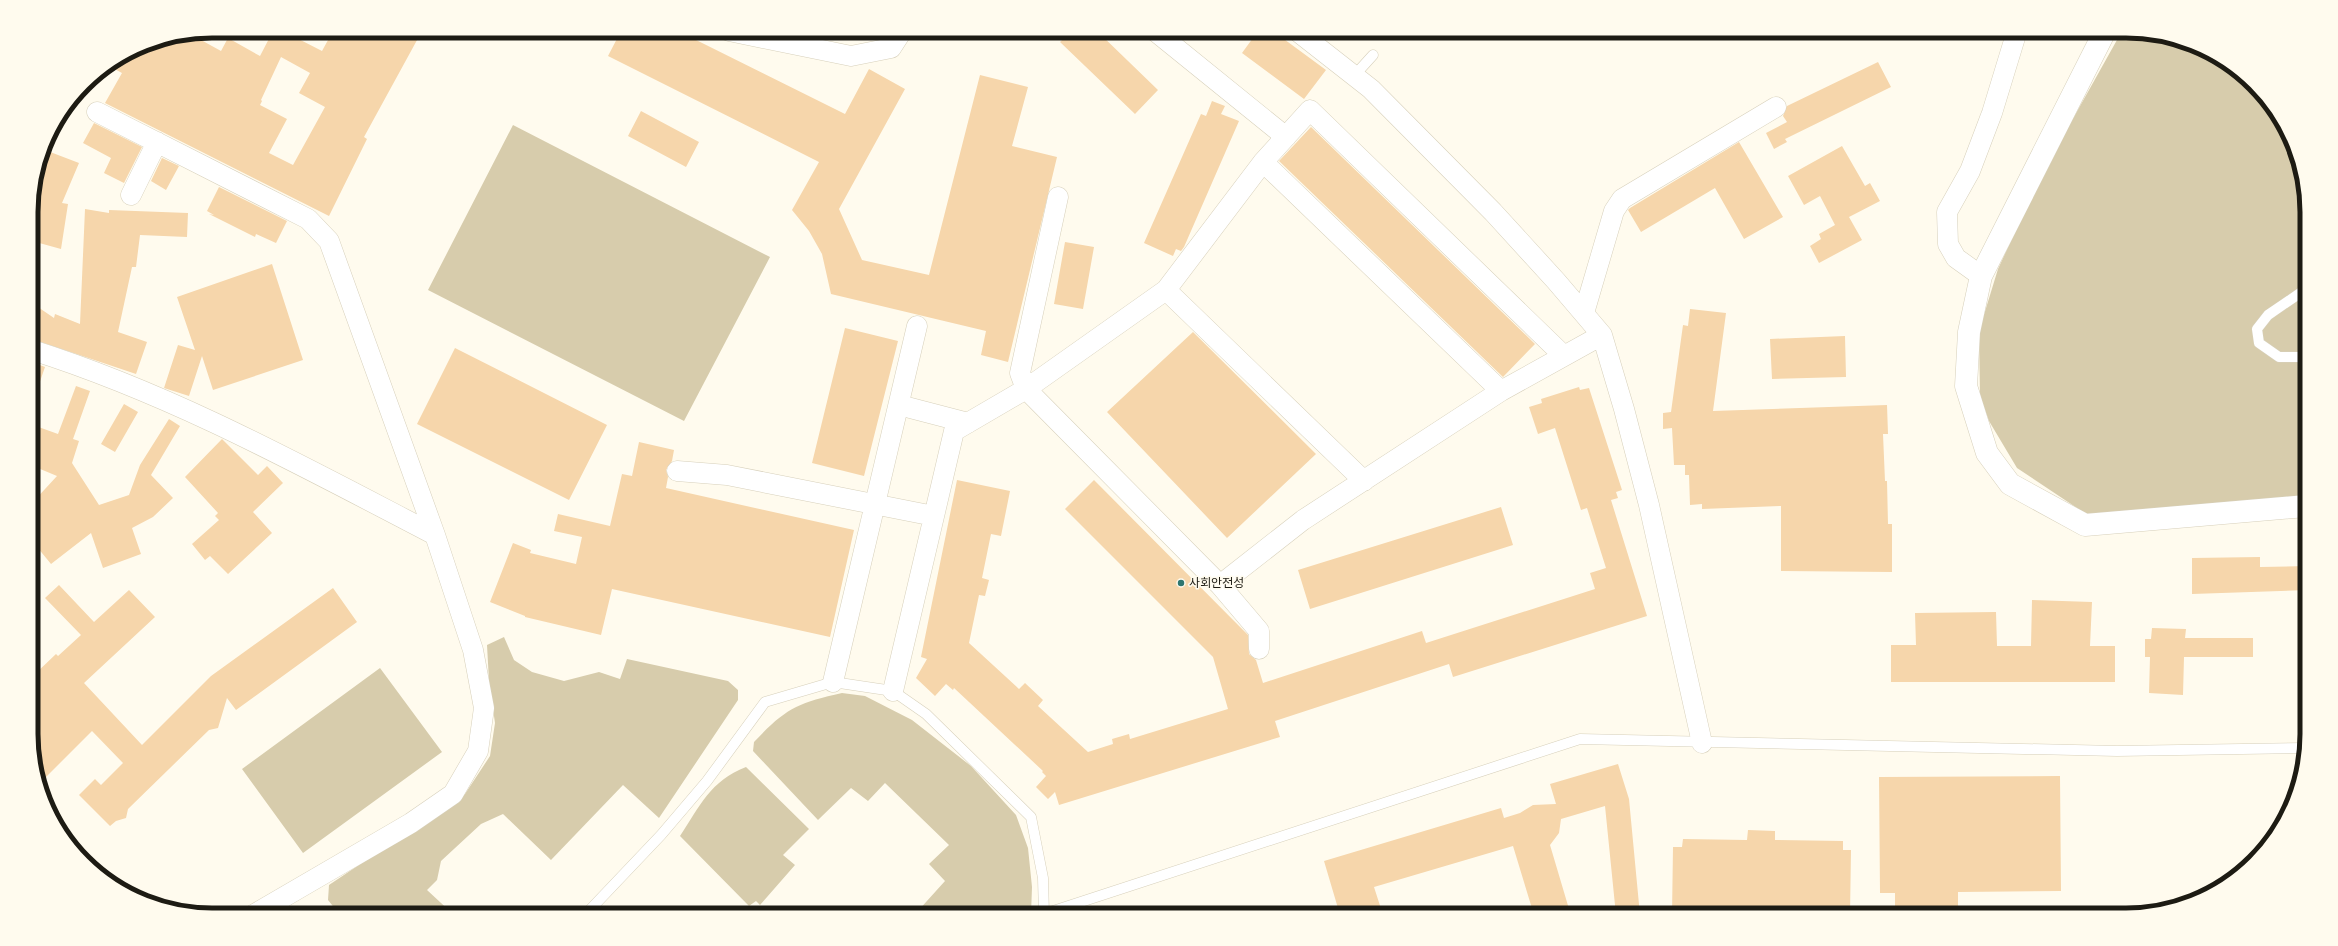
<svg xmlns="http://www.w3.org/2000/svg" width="2338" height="946" viewBox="0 0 2338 946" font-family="'Fira Sans Condensed','Noto Sans KR',sans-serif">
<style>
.green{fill:#d7ccac}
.building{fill:#f6d6ab;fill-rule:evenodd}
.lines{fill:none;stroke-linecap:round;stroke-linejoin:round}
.lane-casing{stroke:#d7d0bb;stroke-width:11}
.street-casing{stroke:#d7d0bb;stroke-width:21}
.secondary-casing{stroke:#d7d0bb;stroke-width:23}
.lane{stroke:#fff;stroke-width:10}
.street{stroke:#fff;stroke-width:20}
.secondary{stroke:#fff;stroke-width:22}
.poi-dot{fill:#2e766f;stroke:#fffbee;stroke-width:1.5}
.labels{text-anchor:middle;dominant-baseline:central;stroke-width:3;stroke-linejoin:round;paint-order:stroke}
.poi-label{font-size:12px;fill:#1d1b13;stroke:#fffbee;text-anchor:start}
.rim{fill:none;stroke:#1d1b13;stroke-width:5}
</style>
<rect width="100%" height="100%" fill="#fffbee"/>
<path class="green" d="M 2122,31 L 2184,41 L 2227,62 L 2262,93 L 2288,132 L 2305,188 L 2306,498 L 2086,514 L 2017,468 L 1989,421 L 1980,396 L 1979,331 L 1998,269 L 2042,174 Z
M 513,125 L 770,257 L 684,421 L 428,290 Z
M 504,637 L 514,660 L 532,672 L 564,681 L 599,672 L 620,679 L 627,659 L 728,681 L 738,690 L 738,700 L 659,818 L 623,785 L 551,860 L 503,814 L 481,824 L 441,861 L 437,880 L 427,890 L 454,915 L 340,915 L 328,900 L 329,885 L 465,794 L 490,756 L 495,723 L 489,681 L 487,645 Z
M 380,668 L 442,752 L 303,853 L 242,769 Z
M 842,693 L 865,696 L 912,720 L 971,766 L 1016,815 L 1028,848 L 1032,887 L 1031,915 L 920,915 L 917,912 L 945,881 L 929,864 L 949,845 L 885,783 L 868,801 L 851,788 L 818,820 L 753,751 L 754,742 C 785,709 797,703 842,693 Z
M 746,767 L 809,829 L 783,855 L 795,865 L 760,905 L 756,901 L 749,906 L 680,836 C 700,806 710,781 746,767 Z"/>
<path class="building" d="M 273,31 L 283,31 L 322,51 L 333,31 L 422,31 L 364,137 L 367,139 L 329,216 L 105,103 L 122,73 L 109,66 L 143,45 L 192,35 L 221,51 L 228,38 L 260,56 ZM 281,57 L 310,73 L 299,93 L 325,107 L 293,165 L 269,153 L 287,119 L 260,105 L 262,101 L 261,100 Z
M 621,31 L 678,31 L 845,114 L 869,69 L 905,89 L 839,209 L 862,260 L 929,275 L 980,75 L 1028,87 L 1012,146 L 1057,157 L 1008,362 L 981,355 L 986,331 L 831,294 L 822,254 L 809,231 L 792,210 L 819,162 L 608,56 Z
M 1071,31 L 1097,31 L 1158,90 L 1135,114 L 1060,42 Z
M 1258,31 L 1273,31 L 1326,70 L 1304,99 L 1242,53 Z
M 1878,62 L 1891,87 L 1785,139 L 1787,142 L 1774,149 L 1766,133 L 1787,122 L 1783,116 L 1787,106 Z
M 1212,101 L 1225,106 L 1221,114 L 1239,121 L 1184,247 L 1181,251 L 1176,249 L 1173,256 L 1144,243 L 1201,114 L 1206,116 Z
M 641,111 L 699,142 L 686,167 L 628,136 Z
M 94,123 L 142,147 L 124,183 L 104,173 L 111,158 L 83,143 Z
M 1311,127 L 1535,344 L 1503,377 L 1279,161 Z
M 1739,142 L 1783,217 L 1744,239 L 1715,188 L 1641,232 L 1628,210 L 1630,208 Z
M 1842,146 L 1865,186 L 1870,183 L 1880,201 L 1849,217 L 1862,240 L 1819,263 L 1810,246 L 1821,239 L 1819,234 L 1835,225 L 1820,196 L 1804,205 L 1788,176 Z
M 45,150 L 79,163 L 62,203 L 68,204 L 61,249 L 32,241 L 31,215 L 37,194 L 34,192 Z
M 162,158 L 179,166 L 166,190 L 151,181 Z
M 219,187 L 287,221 L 276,243 L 256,234 L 255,237 L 209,214 L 214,215 L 207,211 Z
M 85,209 L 109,213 L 109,210 L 188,213 L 187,237 L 140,235 L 136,267 L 132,267 L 118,332 L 147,342 L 136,374 L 32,339 L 32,303 L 54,318 L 55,314 L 80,324 Z
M 1065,242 L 1094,247 L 1083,309 L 1054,304 Z
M 272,264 L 303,360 L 213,390 L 202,356 L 189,396 L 164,388 L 178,345 L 195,350 L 177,297 Z
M 1690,309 L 1726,313 L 1713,411 L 1887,405 L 1888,434 L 1883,434 L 1885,481 L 1887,481 L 1888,524 L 1892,524 L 1892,572 L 1781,571 L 1781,506 L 1702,509 L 1702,504 L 1690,505 L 1689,475 L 1685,475 L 1685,465 L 1674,465 L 1672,428 L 1663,429 L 1663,413 L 1671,412 L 1683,325 L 1688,326 Z
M 845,328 L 898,341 L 864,476 L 812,463 Z
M 1193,332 L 1316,454 L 1227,538 L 1107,412 Z
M 1845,336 L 1846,377 L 1772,379 L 1770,339 Z
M 455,348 L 607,425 L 569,500 L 417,424 Z
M 32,362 L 45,367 L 35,396 L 32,396 Z
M 76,386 L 90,391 L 73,439 L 79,441 L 72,463 L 99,505 L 129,495 L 140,465 L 169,419 L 180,426 L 151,475 L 173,498 L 153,517 L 132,528 L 141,554 L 103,568 L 91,533 L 51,564 L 33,542 L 33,502 L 57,476 L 33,466 L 33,425 L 58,434 Z
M 1579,387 L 1580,390 L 1589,388 L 1622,490 L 1616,492 L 1618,498 L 1611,500 L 1647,616 L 1453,677 L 1449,664 L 1275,721 L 1280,737 L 1059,805 L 1055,792 L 1048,799 L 1036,787 L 1046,776 L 1042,772 L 1043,771 L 954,688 L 953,690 L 946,684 L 935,696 L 916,678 L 927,659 L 921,657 L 957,480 L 1010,491 L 1001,536 L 991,534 L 982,578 L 989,580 L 985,596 L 979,595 L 969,643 L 1019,689 L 1025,683 L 1043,700 L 1038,706 L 1088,752 L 1113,744 L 1112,739 L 1129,734 L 1130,739 L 1228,709 L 1213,657 L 1065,509 L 1094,480 L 1248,635 L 1249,654 L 1256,660 L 1263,683 L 1422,631 L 1426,643 L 1595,589 L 1590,573 L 1606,568 L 1587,508 L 1581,510 L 1555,428 L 1538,434 L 1529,407 L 1542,403 L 1541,399 Z
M 124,404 L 138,412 L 115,452 L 101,444 Z
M 222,439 L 258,475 L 267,466 L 283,483 L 253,512 L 272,533 L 228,574 L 210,556 L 205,560 L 192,544 L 219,520 L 215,516 L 218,513 L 185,477 Z
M 639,442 L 674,450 L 672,461 L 666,470 L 668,477 L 666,488 L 854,530 L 830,637 L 612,589 L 601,635 L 525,617 L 525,616 L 490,602 L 513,543 L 531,550 L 530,553 L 576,564 L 582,537 L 554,531 L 558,514 L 610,526 L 622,474 L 632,476 Z
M 1501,507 L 1513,545 L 1310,609 L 1298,570 Z
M 2260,557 L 2260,567 L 2307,566 L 2307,590 L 2192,594 L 2192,558 Z
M 59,585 L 94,622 L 129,590 L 155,617 L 84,683 L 142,745 L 211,676 L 333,588 L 357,622 L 236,710 L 227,698 L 218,728 L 209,730 L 128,809 L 126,818 L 116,821 L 110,826 L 79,795 L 95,779 L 101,785 L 123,763 L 92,731 L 39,784 L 34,769 L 34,675 L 56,654 L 58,656 L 81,635 L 45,598 Z
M 2032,600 L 2092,602 L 2090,646 L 2115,646 L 2115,682 L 1891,682 L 1891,645 L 1916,645 L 1915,613 L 1996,612 L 1997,646 L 2031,646 Z
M 2152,628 L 2186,629 L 2185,638 L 2253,638 L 2253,657 L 2184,657 L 2183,695 L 2149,693 L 2150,657 L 2145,657 L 2145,639 L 2151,639 Z
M 1618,764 L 1629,799 L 1640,915 L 1616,915 L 1605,806 L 1561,819 L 1559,833 L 1550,845 L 1569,909 L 1549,915 L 1534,915 L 1513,846 L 1374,887 L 1383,915 L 1340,915 L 1324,861 L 1501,808 L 1504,818 L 1520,813 L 1533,805 L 1556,804 L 1550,784 Z
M 2060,776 L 2061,891 L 1958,892 L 1958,915 L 1895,915 L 1895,893 L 1880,893 L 1879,777 Z
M 1748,830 L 1775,831 L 1775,840 L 1843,841 L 1843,850 L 1851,850 L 1850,915 L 1672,915 L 1673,847 L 1682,847 L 1683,839 L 1747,840 Z"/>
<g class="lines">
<defs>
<path id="lane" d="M 1354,76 L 1373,55
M 2306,289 L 2268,315 L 2257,329 L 2259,343 L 2279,357 L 2306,357
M 1044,914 L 1580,739 L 2117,751 L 2305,748
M 585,915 L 661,835 L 707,781 L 765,702 L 833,682 L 893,691 L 926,714 L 1031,817 L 1043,878 L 1044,915"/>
<path id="street" d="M 729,31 L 851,56 L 891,48 L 902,31
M 1155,31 L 1286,137
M 1297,31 L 1371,89 L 1493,212 L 1556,281 L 1602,335 L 1624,409 L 1649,505 L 1702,743
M 97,112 L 308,219 L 329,241 L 435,535 L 473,650 L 484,708 L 478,751 L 453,794 L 411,823 L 253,915
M 1263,162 L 1501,391
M 131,195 L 157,142
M 1058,197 L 1020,373 L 1026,389 L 1220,585 L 1259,631 L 1259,649
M 1981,276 L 1956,258 L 1948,244 L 1947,212 L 1970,171 L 1992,113 L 2017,31
M 1166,290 L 1364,481
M 1584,313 L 1614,211 L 1622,199 L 1776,107
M 32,350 C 174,395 304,467 435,535
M 899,405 L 968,423
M 677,471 L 727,475 L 934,516
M 1220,585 L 1303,520 L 1501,391 L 1602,335
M 833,682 L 917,326
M 893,691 L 954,431 L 1026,389 L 1166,290 L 1263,162 L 1310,110 L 1564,356"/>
<path id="secondary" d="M 2105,31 L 1981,276 L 1969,332 L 1966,386 L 1987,453 L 2010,484 L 2085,525 L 2306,506"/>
</defs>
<use href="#lane" class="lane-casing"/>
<use href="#street" class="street-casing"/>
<use href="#secondary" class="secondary-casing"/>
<use href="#lane" class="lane"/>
<use href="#street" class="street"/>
<use href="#secondary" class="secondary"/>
</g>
<circle class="poi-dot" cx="1181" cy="583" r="4"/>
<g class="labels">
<g class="poi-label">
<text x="1189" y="583">사회안전성</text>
</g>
</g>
<path d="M0 0H2338V946H0ZM212 38H2126A174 174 0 0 1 2300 212V734A174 174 0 0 1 2126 908H212A174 174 0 0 1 38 734V212A174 174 0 0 1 212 38Z" fill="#fffbee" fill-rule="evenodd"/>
<path class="rim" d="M212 38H2126A174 174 0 0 1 2300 212V734A174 174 0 0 1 2126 908H212A174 174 0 0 1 38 734V212A174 174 0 0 1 212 38Z"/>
</svg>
